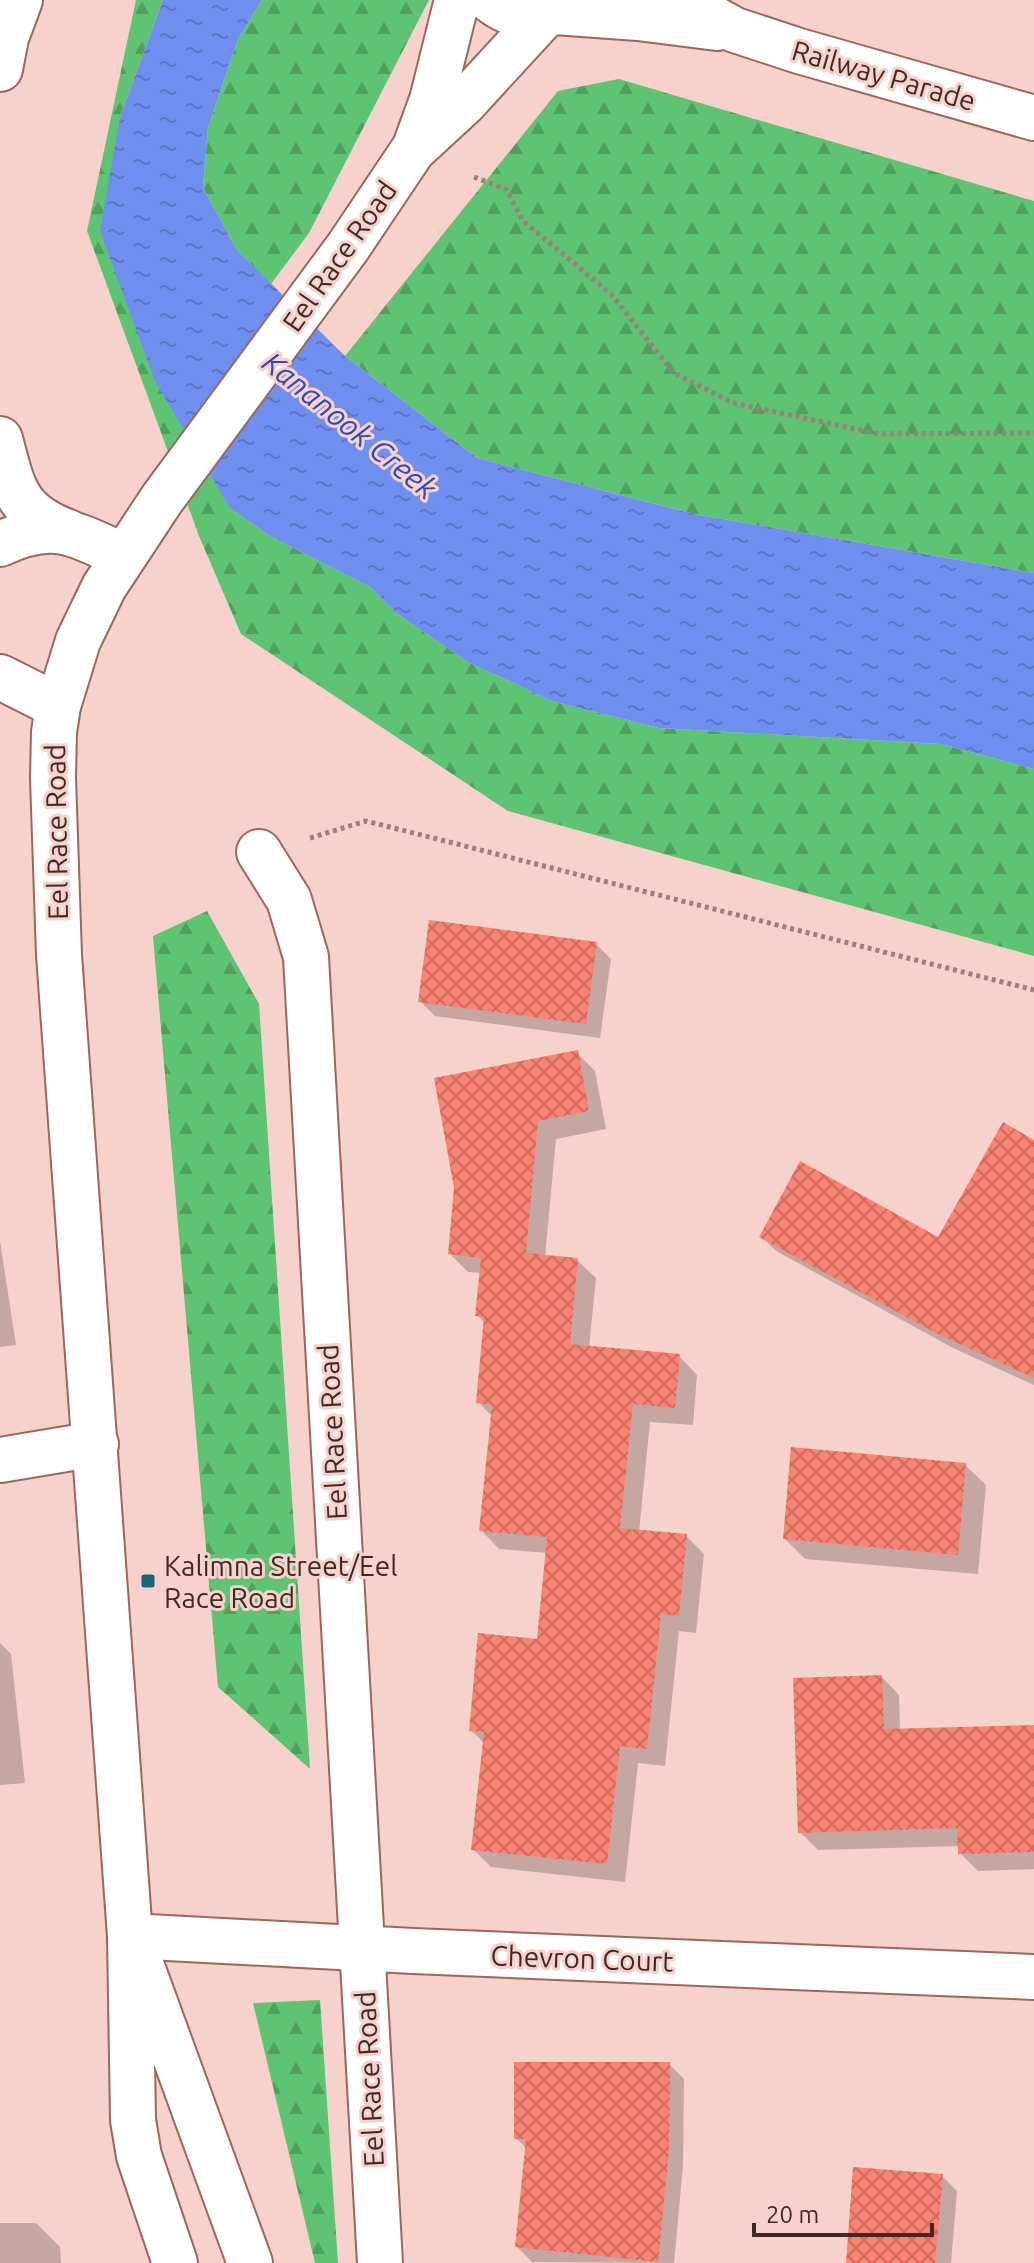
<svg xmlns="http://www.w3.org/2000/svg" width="1034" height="2263" viewBox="0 0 1034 2263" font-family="Ubuntu,sans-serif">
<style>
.forest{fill:url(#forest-firs)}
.water{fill:url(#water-ripples)}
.shadow{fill:#0003}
.building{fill:url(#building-cross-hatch)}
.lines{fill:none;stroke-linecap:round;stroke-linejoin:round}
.street-casing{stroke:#9d665e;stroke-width:48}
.secondary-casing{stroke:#9d665e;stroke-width:48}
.path{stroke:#9d7e79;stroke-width:5;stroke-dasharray:4 4;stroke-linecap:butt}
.street{stroke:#fff;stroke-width:44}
.secondary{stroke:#fff;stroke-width:44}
.poi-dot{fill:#1b6771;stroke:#f7d1cb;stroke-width:3}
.labels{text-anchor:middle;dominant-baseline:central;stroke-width:6;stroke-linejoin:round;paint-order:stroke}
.street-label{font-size:28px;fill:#412a26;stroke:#f7d1cb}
.poi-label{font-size:28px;fill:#412a26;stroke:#f7d1cb;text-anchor:start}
.water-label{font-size:30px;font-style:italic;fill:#2f49b9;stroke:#f7d1cb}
</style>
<defs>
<pattern id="forest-firs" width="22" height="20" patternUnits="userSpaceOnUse" patternTransform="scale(2)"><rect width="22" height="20" fill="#5ec372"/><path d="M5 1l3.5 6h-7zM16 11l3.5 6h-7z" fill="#4f9f5d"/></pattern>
<pattern id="water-ripples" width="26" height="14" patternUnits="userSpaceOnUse" patternTransform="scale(2)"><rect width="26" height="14" fill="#6f8ff0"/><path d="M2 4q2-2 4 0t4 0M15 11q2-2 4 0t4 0" fill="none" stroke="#5d75c2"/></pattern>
<pattern id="building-cross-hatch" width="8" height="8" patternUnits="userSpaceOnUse" patternTransform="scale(2)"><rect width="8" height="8" fill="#fb8374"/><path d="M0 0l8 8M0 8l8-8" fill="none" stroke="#cd6b5f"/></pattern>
</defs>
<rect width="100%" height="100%" fill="#f7d1cb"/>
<path class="forest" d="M 136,0 L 163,0 L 120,117 L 230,508 L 270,536 L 370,587 L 400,616 L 470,663 L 552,701 L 659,728 L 941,744 L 1034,769 L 1034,956 L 508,811 L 241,634 L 199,536 L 87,231 Z
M 262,0 L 429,0 L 309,233 L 271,284 L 237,250 L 203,188 L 208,127 L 238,39 Z
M 619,79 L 1034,201 L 1034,573 L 694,514 L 477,458 L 345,356 L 558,91 Z
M 207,911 L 259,1004 L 310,1769 L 218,1687 L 153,936 Z
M 320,2000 L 338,2263 L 315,2263 L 253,2003 Z"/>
<path class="water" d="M 163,0 L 262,0 L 238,39 L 208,127 L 203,188 L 237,250 L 345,356 L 477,458 L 694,514 L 1034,573 L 1034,769 L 941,744 L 659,728 L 552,701 L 470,663 L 400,616 L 370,587 L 270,536 L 230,508 L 155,381 L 100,231 L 120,117 Z"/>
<path class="shadow" d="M 596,944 L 611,959 L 600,1038 L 435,1016 L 420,1001 Z
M 577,1053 L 595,1071 L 606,1129 L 556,1139 L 545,1257 L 577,1260 L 596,1278 L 589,1348 L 679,1356 L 697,1375 L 693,1425 L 650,1422 L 639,1532 L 686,1536 L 704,1554 L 696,1633 L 679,1631 L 665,1766 L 638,1763 L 625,1882 L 491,1867 L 473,1849 L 484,1743 L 471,1730 L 539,1641 L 547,1553 L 499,1549 L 481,1530 L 493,1417 L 478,1402 L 485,1323 L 477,1315 L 482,1273 L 468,1272 L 450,1254 Z
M 1034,1142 L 1034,1385 L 953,1348 L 776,1251 L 761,1236 L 939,1239 Z
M 0,1241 L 16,1345 L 0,1347 Z
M 965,1465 L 986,1485 L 978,1574 L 805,1559 L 785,1539 Z
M 0,1643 L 11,1654 L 25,1783 L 0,1785 Z
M 882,1677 L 899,1695 L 900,1730 L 1034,1727 L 1034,1869 L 978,1871 L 960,1853 L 960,1846 L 818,1850 L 800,1832 Z
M 669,2064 L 684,2079 L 683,2166 L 674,2263 L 532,2262 L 517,2247 L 527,2149 L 516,2138 Z
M 942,2176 L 957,2191 L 951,2263 L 848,2263 Z
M 0,2223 L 36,2223 L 60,2247 L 61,2263 L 0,2263 Z"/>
<path class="building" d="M 429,920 L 597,942 L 586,1024 L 418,1002 Z
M 578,1050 L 589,1111 L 538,1121 L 526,1253 L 578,1258 L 570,1344 L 680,1354 L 675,1408 L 633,1404 L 620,1528 L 687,1534 L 679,1616 L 661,1614 L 647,1749 L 620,1746 L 607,1864 L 471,1850 L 484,1732 L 469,1731 L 478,1633 L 537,1639 L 547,1537 L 479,1531 L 492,1405 L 476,1403 L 484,1317 L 475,1316 L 481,1258 L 448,1254 L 454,1188 L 434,1078 Z
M 1003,1122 L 1034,1140 L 1034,1378 L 936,1333 L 759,1237 L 800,1161 L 938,1237 Z
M 791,1447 L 966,1463 L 958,1555 L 783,1539 Z
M 882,1675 L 884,1729 L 1034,1725 L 1034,1852 L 958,1854 L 957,1828 L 798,1833 L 793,1678 Z
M 514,2062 L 670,2062 L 669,2150 L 658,2262 L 515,2247 L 526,2139 L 514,2139 Z
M 853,2167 L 943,2174 L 935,2263 L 846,2263 Z"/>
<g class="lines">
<defs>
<path id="street" d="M 0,69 L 6,38 L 20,0
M 0,439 C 13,488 16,513 68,532
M 0,544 C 54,519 72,533 122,555
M 0,677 L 58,706
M 259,852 L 289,900 L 306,957 L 380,2263
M 0,1460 L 96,1444
M 130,1936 L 413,1951 L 1034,1977"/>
<path id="secondary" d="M 490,0 C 512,18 538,21 563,8
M 680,0 L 735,30 L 799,51 L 1034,118
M 555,12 L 638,18 L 717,28
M 416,144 L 432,100 L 457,0
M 141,1964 L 250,2263
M 175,2263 L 139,2156 L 133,2120 L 130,1936 L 59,955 L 53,778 L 54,732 L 58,706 L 78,641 L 104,587 L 162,499 L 348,247 L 413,150 L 464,103 L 544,16"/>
</defs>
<use href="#street" class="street-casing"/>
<use href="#secondary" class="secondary-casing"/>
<path class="path" d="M 474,177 L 506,189 L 523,221 L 611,294 L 674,373 L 733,403 L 879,434 L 1034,433
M 310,838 L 366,821 L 1034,990"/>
<use href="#street" class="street"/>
<use href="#secondary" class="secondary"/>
</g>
<rect class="poi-dot" x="140" y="1573" width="16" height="16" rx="4"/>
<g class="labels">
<g class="street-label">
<text transform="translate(884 75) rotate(16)">Railway Parade</text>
<text transform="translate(339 256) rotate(-55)">Eel Race Road</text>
<text transform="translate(56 832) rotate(-91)">Eel Race Road</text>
<text transform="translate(332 1432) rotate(-93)">Eel Race Road</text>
<text transform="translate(582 1958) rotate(2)">Chevron Court</text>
<text transform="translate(369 2079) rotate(-93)">Eel Race Road</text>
</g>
<g class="poi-label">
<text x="164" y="1565">Kalimna Street/Eel<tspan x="164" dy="32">Race Road</tspan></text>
</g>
<g class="water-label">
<text transform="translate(350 425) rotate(39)">Kananook Creek</text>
</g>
</g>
<path d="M754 2223v12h178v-12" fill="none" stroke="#412a26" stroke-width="4"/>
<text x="766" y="2223" font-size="24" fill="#412a26" stroke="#f7d1cb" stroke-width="6" paint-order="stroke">20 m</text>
</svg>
